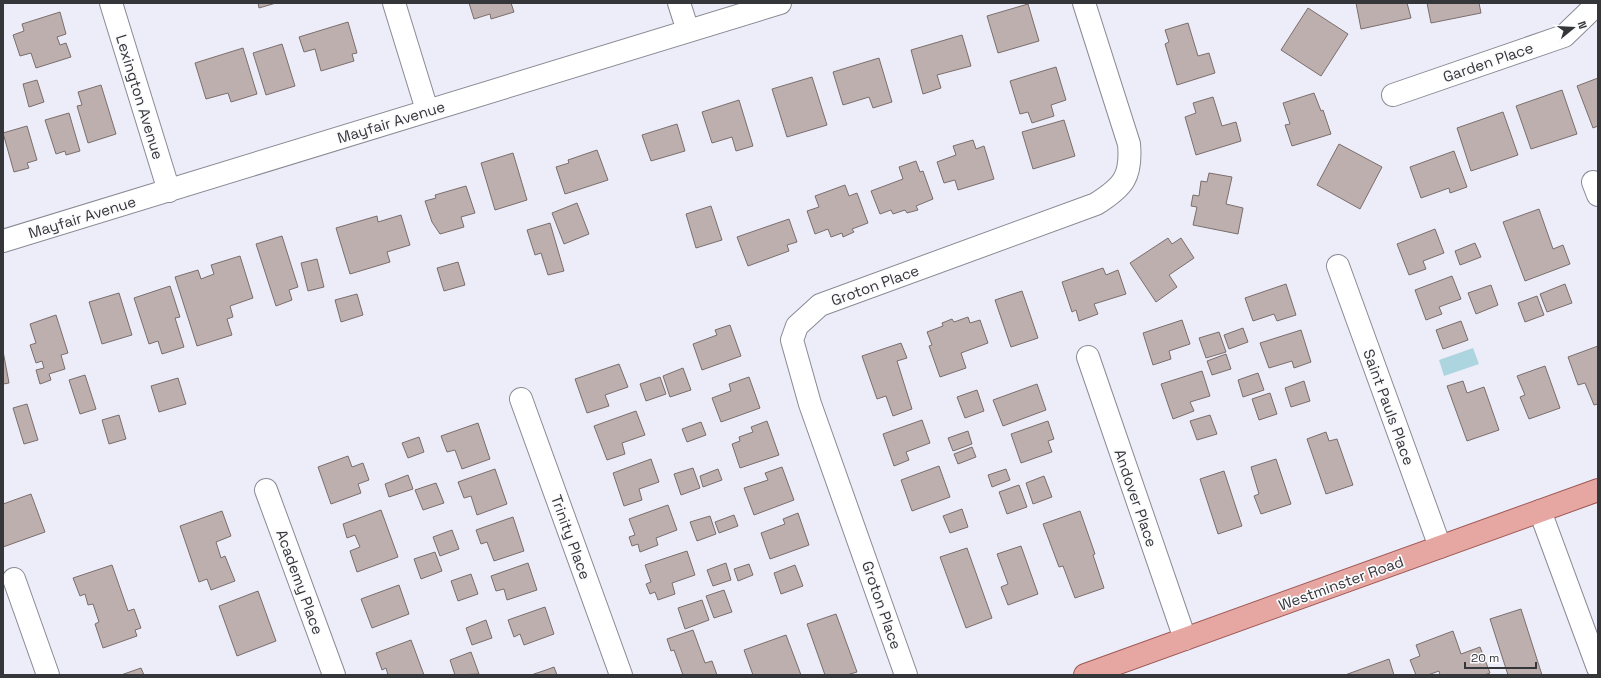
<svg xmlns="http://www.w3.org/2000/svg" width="1601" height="678" viewBox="0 0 1601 678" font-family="'Space Grotesk',sans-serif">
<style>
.water{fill:#add5df}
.building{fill:#bcafae;stroke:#7b6e6d}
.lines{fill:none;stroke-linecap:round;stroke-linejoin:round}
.minor-casing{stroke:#8a8a95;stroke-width:24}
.major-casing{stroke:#9e5854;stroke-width:24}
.minor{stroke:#fff;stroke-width:22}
.major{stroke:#e6a6a1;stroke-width:22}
.labels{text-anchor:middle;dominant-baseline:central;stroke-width:3.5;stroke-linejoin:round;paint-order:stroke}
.street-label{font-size:15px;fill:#35363a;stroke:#fbfbfd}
</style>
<rect width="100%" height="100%" fill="#ecedf8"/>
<path class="water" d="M 1473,348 L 1479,364 L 1444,376 L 1439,360 Z"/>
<path class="building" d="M 258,3 L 276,3 L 259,8 Z
M 469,3 L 511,3 L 514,12 L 491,19 L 490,14 L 474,19 Z
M 1356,3 L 1407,3 L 1411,18 L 1361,29 Z
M 1427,3 L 1479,3 L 1481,13 L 1431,23 Z
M 1028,4 L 1039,41 L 998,53 L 987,16 Z
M 1308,8 L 1348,34 L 1321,76 L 1281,50 Z
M 60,12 L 66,34 L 57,37 L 60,45 L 66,43 L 71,57 L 36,68 L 31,53 L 20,56 L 13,35 L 24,31 L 22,24 Z
M 348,22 L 357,53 L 352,54 L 354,61 L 321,71 L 315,49 L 304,52 L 299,37 Z
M 1188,23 L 1198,56 L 1209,53 L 1215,73 L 1177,85 L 1165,44 L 1169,42 L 1165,30 Z
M 962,35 L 971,66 L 937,75 L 941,88 L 923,94 L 911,50 Z
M 282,44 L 295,86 L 266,95 L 253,53 Z
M 243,48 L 257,94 L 231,102 L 228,93 L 206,99 L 195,63 Z
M 879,58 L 892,102 L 873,108 L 869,97 L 843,105 L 833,72 Z
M 1056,67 L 1066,100 L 1051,105 L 1054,116 L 1032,123 L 1028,112 L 1020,114 L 1010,81 Z
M 812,77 L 827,125 L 787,137 L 772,89 Z
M 1598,78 L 1598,126 L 1593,128 L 1577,86 Z
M 37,80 L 44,102 L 29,107 L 23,84 Z
M 101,85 L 116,134 L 88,143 L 77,106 L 82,105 L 78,92 Z
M 1562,90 L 1577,134 L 1531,149 L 1516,106 Z
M 1314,93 L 1321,111 L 1323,110 L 1331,134 L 1292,146 L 1285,125 L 1290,124 L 1283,103 Z
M 1213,97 L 1222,126 L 1236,122 L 1241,141 L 1196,155 L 1185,117 L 1196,113 L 1193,103 Z
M 739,100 L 753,146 L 736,151 L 732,137 L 712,143 L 702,112 Z
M 1503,112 L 1518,155 L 1471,171 L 1457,128 Z
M 69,113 L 80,151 L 66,155 L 65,151 L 56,154 L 45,120 Z
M 1064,120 L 1075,156 L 1033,169 L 1022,132 Z
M 677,124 L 685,151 L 651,161 L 642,135 Z
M 27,126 L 37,160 L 27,163 L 29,168 L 14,172 L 3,133 Z
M 973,140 L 976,149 L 984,146 L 994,179 L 958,190 L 955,180 L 944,183 L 937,162 L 956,155 L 953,146 Z
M 1339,144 L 1382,167 L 1360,209 L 1317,185 Z
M 597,150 L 608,180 L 565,194 L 556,167 L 569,163 L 568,160 Z
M 1454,151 L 1467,187 L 1450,193 L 1449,188 L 1421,198 L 1410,167 Z
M 513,153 L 527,200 L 495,210 L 481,163 Z
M 916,161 L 920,172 L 923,171 L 933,199 L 916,206 L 918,210 L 907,213 L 905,210 L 893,214 L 891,210 L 880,214 L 871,191 L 903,179 L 899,167 Z
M 1209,173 L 1232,177 L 1226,204 L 1243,208 L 1238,234 L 1193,225 L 1197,207 L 1191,206 L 1193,195 L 1199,196 L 1201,181 L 1207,182 Z
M 845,185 L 849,196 L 857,193 L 868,223 L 852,229 L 854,232 L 843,237 L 842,233 L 831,237 L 828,229 L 815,234 L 807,211 L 819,207 L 815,196 Z
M 466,186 L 475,213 L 461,217 L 464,227 L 440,234 L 432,222 L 425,201 L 436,198 L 435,195 Z
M 577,203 L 589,234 L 564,244 L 552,213 Z
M 711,206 L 722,240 L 696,248 L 686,214 Z
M 1539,209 L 1553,249 L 1563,245 L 1570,264 L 1525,281 L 1503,222 Z
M 401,215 L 410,245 L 387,252 L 390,262 L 350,274 L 336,228 L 377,216 L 378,222 Z
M 789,219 L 797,242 L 787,245 L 789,251 L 748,266 L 737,237 Z
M 550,223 L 564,271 L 548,275 L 541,253 L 535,255 L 527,230 Z
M 1435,229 L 1444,253 L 1423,261 L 1426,269 L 1409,275 L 1397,244 Z
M 282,236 L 298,287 L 289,290 L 292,300 L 276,306 L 256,244 Z
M 1168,238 L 1172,244 L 1181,238 L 1194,258 L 1169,275 L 1177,287 L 1156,302 L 1130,263 Z
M 1475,243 L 1481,257 L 1460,265 L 1455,251 Z
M 240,256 L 253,298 L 230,306 L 233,317 L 227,319 L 232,335 L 197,346 L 175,277 L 198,270 L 201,279 L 214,274 L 211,265 Z
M 317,259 L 324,287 L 308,291 L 301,263 Z
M 458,262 L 465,285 L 444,291 L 437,268 Z
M 1103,268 L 1106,275 L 1118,270 L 1126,294 L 1094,304 L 1098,314 L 1079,321 L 1076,310 L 1072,312 L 1062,282 Z
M 1452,276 L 1461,299 L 1439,307 L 1442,314 L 1426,320 L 1415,290 Z
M 1286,284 L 1296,315 L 1277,321 L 1274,314 L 1253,321 L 1245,298 Z
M 1565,284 L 1572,303 L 1547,312 L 1540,294 Z
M 1491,285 L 1498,305 L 1476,314 L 1468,293 Z
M 170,286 L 180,317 L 175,318 L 184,347 L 162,354 L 158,341 L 149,344 L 134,298 Z
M 1022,291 L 1038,338 L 1011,347 L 995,300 Z
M 119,293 L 132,335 L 102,344 L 89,302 Z
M 357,294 L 363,315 L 341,322 L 335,300 Z
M 1537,296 L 1544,315 L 1525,322 L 1518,303 Z
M 56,315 L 68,353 L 61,355 L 65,369 L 49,374 L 51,380 L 40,384 L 36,370 L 44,368 L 42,361 L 36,363 L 30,345 L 36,343 L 30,324 Z
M 968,317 L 970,323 L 980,320 L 988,343 L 961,353 L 966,368 L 940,377 L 929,346 L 932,345 L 927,332 L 943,326 L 942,323 L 952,319 L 954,322 Z
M 1182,320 L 1190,344 L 1169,351 L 1171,359 L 1153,365 L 1143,333 Z
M 1461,321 L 1468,340 L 1443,349 L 1436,330 Z
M 730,325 L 741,356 L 702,370 L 693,344 L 717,335 L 715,330 Z
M 1243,328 L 1248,342 L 1229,349 L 1224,335 Z
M 1301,330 L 1311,362 L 1294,368 L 1292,361 L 1269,368 L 1260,343 Z
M 1219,332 L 1226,352 L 1206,358 L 1199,338 Z
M 901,343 L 907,358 L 897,361 L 912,409 L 893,416 L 886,396 L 877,399 L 862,356 Z
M 1598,346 L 1598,404 L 1594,405 L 1585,383 L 1578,385 L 1568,357 Z
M 3,351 L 9,383 L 3,384 Z
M 1226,354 L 1231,369 L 1212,375 L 1207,361 Z
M 619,364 L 628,387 L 605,395 L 609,406 L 587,413 L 575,379 Z
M 1545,366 L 1560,408 L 1529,419 L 1520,397 L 1525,395 L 1517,376 Z
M 683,368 L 691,390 L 670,397 L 663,376 Z
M 1202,371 L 1210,396 L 1190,402 L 1194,411 L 1173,419 L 1161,384 Z
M 1258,373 L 1264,390 L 1243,397 L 1238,380 Z
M 85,375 L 96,409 L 80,414 L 69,380 Z
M 660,377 L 666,394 L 646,401 L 640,384 Z
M 749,377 L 760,408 L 721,422 L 712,398 L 731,391 L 729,384 Z
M 178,378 L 186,404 L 159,412 L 151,386 Z
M 1304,381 L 1310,401 L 1291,407 L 1285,388 Z
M 1463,381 L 1467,393 L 1484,387 L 1499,430 L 1467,441 L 1447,386 Z
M 1037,384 L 1046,410 L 1003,426 L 993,400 Z
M 977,390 L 984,411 L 965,418 L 957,397 Z
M 1270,393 L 1277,414 L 1259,420 L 1252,399 Z
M 27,404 L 38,440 L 24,444 L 13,408 Z
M 636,411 L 645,435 L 622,443 L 625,454 L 607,460 L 594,426 Z
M 119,415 L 126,439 L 109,444 L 102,420 Z
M 1210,415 L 1217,434 L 1197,440 L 1190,421 Z
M 922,420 L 930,443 L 906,452 L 909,460 L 894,466 L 883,434 Z
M 767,421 L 779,455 L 740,468 L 732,444 L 740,441 L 739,437 L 753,432 L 751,427 Z
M 1048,421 L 1054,439 L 1048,441 L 1052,452 L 1021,463 L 1011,434 Z
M 701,422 L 706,435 L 687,442 L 682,429 Z
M 478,423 L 490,459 L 462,469 L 455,450 L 447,452 L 441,436 Z
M 968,431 L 972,444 L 953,451 L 948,438 Z
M 1326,432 L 1329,441 L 1337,439 L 1353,485 L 1326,494 L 1307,439 Z
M 419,437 L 424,452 L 408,458 L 402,443 Z
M 972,447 L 976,457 L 958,464 L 954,454 Z
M 348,456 L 352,467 L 363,463 L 369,480 L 358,484 L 361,493 L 331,504 L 318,467 Z
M 651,459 L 659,482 L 639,489 L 642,500 L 624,506 L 613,473 Z
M 1276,459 L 1291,504 L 1261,514 L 1254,496 L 1259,494 L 1251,467 Z
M 939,466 L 950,497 L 912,511 L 901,480 Z
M 782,467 L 794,500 L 754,515 L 744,488 L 768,480 L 765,473 Z
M 693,468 L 700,488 L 681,495 L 674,474 Z
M 495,469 L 507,504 L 477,515 L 471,496 L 464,498 L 458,482 Z
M 718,469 L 722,480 L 703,487 L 700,476 Z
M 1006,469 L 1010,480 L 992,487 L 988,475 Z
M 1224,471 L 1242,526 L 1218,534 L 1200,479 Z
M 408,475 L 413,489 L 389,497 L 385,484 Z
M 1044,476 L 1052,497 L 1033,504 L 1026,483 Z
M 436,483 L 444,503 L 423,510 L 415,490 Z
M 1019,485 L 1027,507 L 1007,514 L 999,492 Z
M 31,494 L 45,532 L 3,547 L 3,504 Z
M 668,505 L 677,530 L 656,538 L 658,545 L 640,552 L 638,544 L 632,546 L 629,537 L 635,535 L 629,519 Z
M 962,509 L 968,527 L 950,533 L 943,516 Z
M 381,510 L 398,557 L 357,572 L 350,551 L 360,547 L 355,535 L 347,538 L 343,524 Z
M 222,511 L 231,536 L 216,542 L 221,558 L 225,556 L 235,581 L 211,590 L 207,579 L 199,582 L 180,526 Z
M 1080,511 L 1095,554 L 1093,555 L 1104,588 L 1075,598 L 1063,566 L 1059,567 L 1043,524 Z
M 798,513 L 809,545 L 770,559 L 761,533 L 785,524 L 783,519 Z
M 734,515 L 738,526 L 719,533 L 715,522 Z
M 710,516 L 716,534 L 697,541 L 690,522 Z
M 513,517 L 524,551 L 494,561 L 487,542 L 481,544 L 476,530 Z
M 452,530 L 459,549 L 440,556 L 433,537 Z
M 1021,546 L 1038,594 L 1008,605 L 1001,587 L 1008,584 L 997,554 Z
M 967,548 L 992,618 L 966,628 L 940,557 Z
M 687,551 L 695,575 L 672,583 L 675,594 L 658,600 L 655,592 L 650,594 L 646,584 L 651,582 L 645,565 Z
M 435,552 L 442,571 L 421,579 L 414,559 Z
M 528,563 L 537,590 L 507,600 L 504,589 L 496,591 L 491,576 Z
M 726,563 L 731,580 L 713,586 L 707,570 Z
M 749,564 L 753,575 L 738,581 L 734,569 Z
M 112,565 L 128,611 L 134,609 L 141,628 L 135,630 L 137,636 L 103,648 L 95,624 L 99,622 L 93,604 L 88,605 L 85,594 L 80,596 L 73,578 Z
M 795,565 L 803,586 L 781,594 L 774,573 Z
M 471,574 L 478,594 L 458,601 L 451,581 Z
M 399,585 L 409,614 L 372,628 L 361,599 Z
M 724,590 L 732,612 L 714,618 L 706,596 Z
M 258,591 L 276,641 L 237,656 L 219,606 Z
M 702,600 L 709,620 L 685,629 L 678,608 Z
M 545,607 L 554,634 L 524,645 L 520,634 L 514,637 L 508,620 Z
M 1521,609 L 1542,675 L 1508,675 L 1490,619 Z
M 836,614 L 857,672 L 847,675 L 825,675 L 807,624 Z
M 486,620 L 492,638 L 472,645 L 466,628 Z
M 693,630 L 705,663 L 712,661 L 717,675 L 683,675 L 674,650 L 671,651 L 667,639 Z
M 1453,631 L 1461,654 L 1480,647 L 1490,673 L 1484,675 L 1440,675 L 1439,671 L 1428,675 L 1416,675 L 1410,660 L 1420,656 L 1416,645 Z
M 786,635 L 801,675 L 753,675 L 744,650 Z
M 411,640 L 424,675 L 388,675 L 386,668 L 382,670 L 376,653 Z
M 471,652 L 479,674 L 455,675 L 450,660 Z
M 1389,659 L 1394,675 L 1345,675 Z
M 554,667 L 557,675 L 531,675 L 546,670 Z
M 141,668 L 144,675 L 121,675 Z"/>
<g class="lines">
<defs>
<path id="minor" d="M 111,3 L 169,191
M 394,3 L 427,110
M 679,3 L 688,31
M 1393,95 L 1564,36 L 1592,9 L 1595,3
M 1593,182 L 1598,195
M 3,241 L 780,3
M 1338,266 L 1440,547
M 1088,357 L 1185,639
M 521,399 L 621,675
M 266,490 L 334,675
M 1540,511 L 1598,668
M 14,579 L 48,675
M 906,675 L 810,404 L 792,340 L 797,326 L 820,305 L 1096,204 C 1123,187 1132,177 1129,144 L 1084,3"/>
<path id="major" d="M 1085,675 L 1598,490"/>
</defs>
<use href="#minor" class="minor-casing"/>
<use href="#major" class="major-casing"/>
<use href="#minor" class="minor"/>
<use href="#major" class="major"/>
</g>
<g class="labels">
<g class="street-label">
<text transform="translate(1488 62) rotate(-19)">Garden Place</text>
<text transform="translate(140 97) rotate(73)">Lexington Avenue</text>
<text transform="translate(391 122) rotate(-17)">Mayfair Avenue</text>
<text transform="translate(82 217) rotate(-17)">Mayfair Avenue</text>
<text transform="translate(875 285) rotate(-20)">Groton Place</text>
<text transform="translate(1389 407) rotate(70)">Saint Pauls Place</text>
<text transform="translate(1136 498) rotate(71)">Andover Place</text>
<text transform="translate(571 537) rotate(70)">Trinity Place</text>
<text transform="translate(300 582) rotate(70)">Academy Place</text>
<text transform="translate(1341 583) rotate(-20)">Westminster Road</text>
<text transform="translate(882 605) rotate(71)">Groton Place</text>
</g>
</g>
<rect width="1601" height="678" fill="none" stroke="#35363a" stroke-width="8"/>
<g transform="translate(1573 28) rotate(72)" stroke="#fbfbfd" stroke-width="3" paint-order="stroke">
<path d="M0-3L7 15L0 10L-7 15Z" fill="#35363a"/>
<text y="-6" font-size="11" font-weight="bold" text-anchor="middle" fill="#35363a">N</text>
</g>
<path d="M1465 662v6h71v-6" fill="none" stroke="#35363a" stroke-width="2"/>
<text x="1471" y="662" font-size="12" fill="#35363a" stroke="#fbfbfd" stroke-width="3" paint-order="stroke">20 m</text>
</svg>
